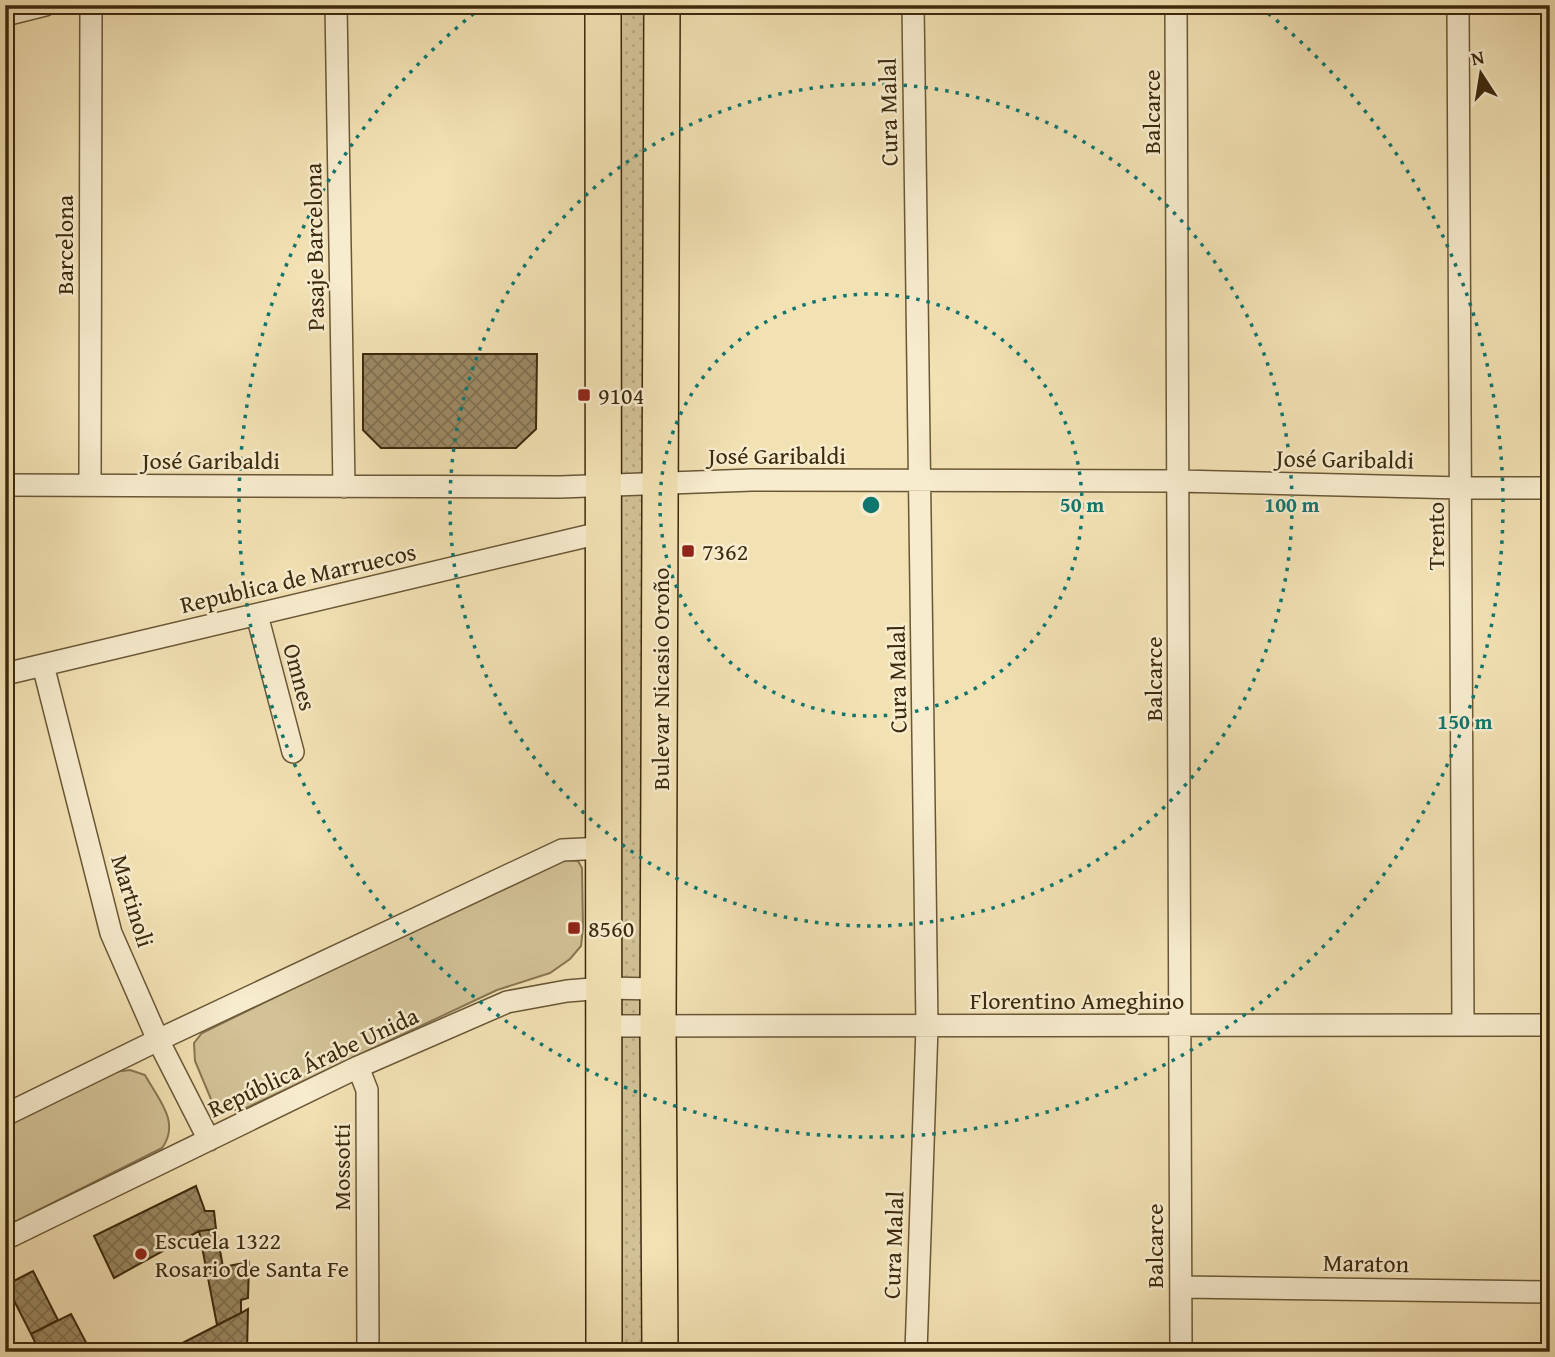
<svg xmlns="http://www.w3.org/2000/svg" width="1555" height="1357" viewBox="0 0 1555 1357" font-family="'Gentium Book Plus',serif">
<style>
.grass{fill:url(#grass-dots);stroke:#887652;stroke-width:2}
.green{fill:#d3c297;stroke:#887652;stroke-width:2}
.building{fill:url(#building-cross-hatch);stroke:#3c290d;stroke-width:2}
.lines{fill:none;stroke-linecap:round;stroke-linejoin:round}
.minor-casing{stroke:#6a5736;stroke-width:24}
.primary-casing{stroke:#3c290d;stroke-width:38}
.minor{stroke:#f7ecce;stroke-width:21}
.primary{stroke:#f2e1b3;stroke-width:35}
.ring{fill:none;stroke:#0f766e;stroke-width:3.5;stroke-dasharray:3.5 7}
.poi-dot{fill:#8f2418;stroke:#f7ecce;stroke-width:2.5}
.labels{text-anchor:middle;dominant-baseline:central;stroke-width:5;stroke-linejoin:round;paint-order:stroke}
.street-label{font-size:24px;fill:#3c290d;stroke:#f7ecce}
.poi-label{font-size:24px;fill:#3c290d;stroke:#f7ecce;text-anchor:start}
.centre{fill:#0f766e;stroke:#f7ecce;stroke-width:3.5}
.ring-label{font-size:21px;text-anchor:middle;font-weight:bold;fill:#0f766e;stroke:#f7ecce;stroke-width:5;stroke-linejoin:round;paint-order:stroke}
</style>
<defs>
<pattern id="grass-dots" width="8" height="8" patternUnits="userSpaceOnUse" patternTransform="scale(1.75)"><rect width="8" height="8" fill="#d3c297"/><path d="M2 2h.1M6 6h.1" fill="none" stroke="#b6a781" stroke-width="1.8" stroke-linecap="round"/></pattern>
<pattern id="building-cross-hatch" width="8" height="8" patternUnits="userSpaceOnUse" patternTransform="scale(1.75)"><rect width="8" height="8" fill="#9b8963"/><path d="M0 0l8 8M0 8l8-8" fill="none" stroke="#807050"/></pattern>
</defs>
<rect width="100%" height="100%" fill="#f2e1b3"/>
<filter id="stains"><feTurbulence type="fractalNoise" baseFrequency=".00286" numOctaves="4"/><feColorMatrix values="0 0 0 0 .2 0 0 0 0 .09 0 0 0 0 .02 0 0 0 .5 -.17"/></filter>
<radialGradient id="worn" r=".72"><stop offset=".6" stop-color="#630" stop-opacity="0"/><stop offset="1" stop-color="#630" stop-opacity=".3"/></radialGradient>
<path class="grass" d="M 603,5 L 662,5 L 660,1352 L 604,1352 Z"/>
<path class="green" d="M 567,860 L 578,861 L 582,868 L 583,928 L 581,946 L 570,959 L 550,973 L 497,990 L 242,1110 L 224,1109 L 213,1104 L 195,1061 L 194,1043 L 202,1033 L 547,865 Z
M 130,1070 L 145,1075 C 158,1099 181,1122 162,1148 L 5,1227 L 5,1126 L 114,1072 Z"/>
<path class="building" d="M 363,354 L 537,354 L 536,429 L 516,448 L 381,448 L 363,430 Z
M 196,1186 L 205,1211 L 214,1211 L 216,1229 L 199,1231 L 114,1278 L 94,1236 Z
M 216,1229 L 223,1267 L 249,1262 L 248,1298 L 241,1300 L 241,1313 L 217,1325 L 199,1231 Z
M 33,1271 L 58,1320 L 31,1334 L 6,1285 Z
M 248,1309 L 247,1352 L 165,1352 L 241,1313 Z
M 71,1314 L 91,1352 L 40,1352 L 31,1334 Z"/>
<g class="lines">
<defs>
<path id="minor" d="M 336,5 L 344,487
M 913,5 L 927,1027 L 916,1352
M 1176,5 L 1181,1352
M 1458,5 L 1463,1025
M 5,15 L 45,5
M 5,485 L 560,487 L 752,480 L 1179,481 L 1461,488 L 1550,488
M 90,485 L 91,5
M 257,615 L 293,752
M 43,665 L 111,933 L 158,1040 L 209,1140
M 5,674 L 604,532
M 604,1026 L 1550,1025
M 358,1067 L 367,1090 L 368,1352
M 5,1115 L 158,1040 L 562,850 L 604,848
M 5,1239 L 358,1067 L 507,1002 L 567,991 L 604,988 L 658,989
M 1181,1287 L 1550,1292"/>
<path id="primary" d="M 603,5 L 604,1352
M 660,1352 L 658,1026 L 662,5"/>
</defs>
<use href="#minor" class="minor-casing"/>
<use href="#primary" class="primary-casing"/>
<use href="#minor" class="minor"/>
<use href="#primary" class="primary"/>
</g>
<g class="ring">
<circle cx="871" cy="505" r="211"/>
<circle cx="871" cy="505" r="421"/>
<path d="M1260 7A632 632 0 1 1 482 7"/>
</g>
<g class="poi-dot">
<rect x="577" y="388" width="14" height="14" rx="3.5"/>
<rect x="681" y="544" width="14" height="14" rx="3.5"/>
<rect x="567" y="921" width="14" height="14" rx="3.5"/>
<circle cx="141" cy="1254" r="7"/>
</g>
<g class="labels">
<g class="street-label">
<text transform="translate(888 112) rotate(-91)">Cura Malal</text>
<text transform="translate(1151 112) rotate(-90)">Balcarce</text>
<text transform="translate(64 245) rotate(-90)">Barcelona</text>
<text transform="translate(314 247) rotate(-91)">Pasaje Barcelona</text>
<text x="777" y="455">José Garibaldi</text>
<text transform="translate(1345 459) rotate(1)">José Garibaldi</text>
<text x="211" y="460">José Garibaldi</text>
<text transform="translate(1435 536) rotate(-90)">Trento</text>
<text transform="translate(298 578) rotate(-13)">Republica de Marruecos</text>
<text transform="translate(300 677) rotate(75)">Omnes</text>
<text transform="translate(660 679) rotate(-90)">Bulevar Nicasio Oroño</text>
<text transform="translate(897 679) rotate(-91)">Cura Malal</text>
<text transform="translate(1153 679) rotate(-90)">Balcarce</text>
<text transform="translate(133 901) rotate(73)">Martinoli</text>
<text x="1077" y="1000">Florentino Ameghino</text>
<text transform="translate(313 1062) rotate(-25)">República Árabe Unida</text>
<text transform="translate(341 1167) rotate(-90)">Mossotti</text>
<text transform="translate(893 1245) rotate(-88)">Cura Malal</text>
<text transform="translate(1154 1246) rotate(-90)">Balcarce</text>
<text transform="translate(1366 1263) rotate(1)">Maraton</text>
</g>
<g class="poi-label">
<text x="598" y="395">9104</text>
<text x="702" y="551">7362</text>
<text x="588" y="928">8560</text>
<text x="155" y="1240">Escuela 1322<tspan x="155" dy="28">Rosario de Santa Fe</tspan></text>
</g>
</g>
<circle cx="871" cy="505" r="10" class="centre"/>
<g class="ring-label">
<text x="1082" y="512">50 m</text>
<text x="1292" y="512">100 m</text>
<text x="1465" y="729">150 m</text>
</g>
<rect width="1555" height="1357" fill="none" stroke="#f2e1b3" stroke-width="28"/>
<rect x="7" y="7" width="1541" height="1343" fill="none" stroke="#3c290d" stroke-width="3.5"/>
<rect x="14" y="14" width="1527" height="1329" fill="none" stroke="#3c290d" stroke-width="2"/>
<g transform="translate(1481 74) rotate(348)" stroke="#f7ecce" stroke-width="5" paint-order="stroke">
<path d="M0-5L12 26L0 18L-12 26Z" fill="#3c290d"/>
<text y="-10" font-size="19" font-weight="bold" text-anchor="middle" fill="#3c290d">N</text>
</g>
<rect width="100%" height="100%" filter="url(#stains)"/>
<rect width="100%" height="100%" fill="url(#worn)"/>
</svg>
